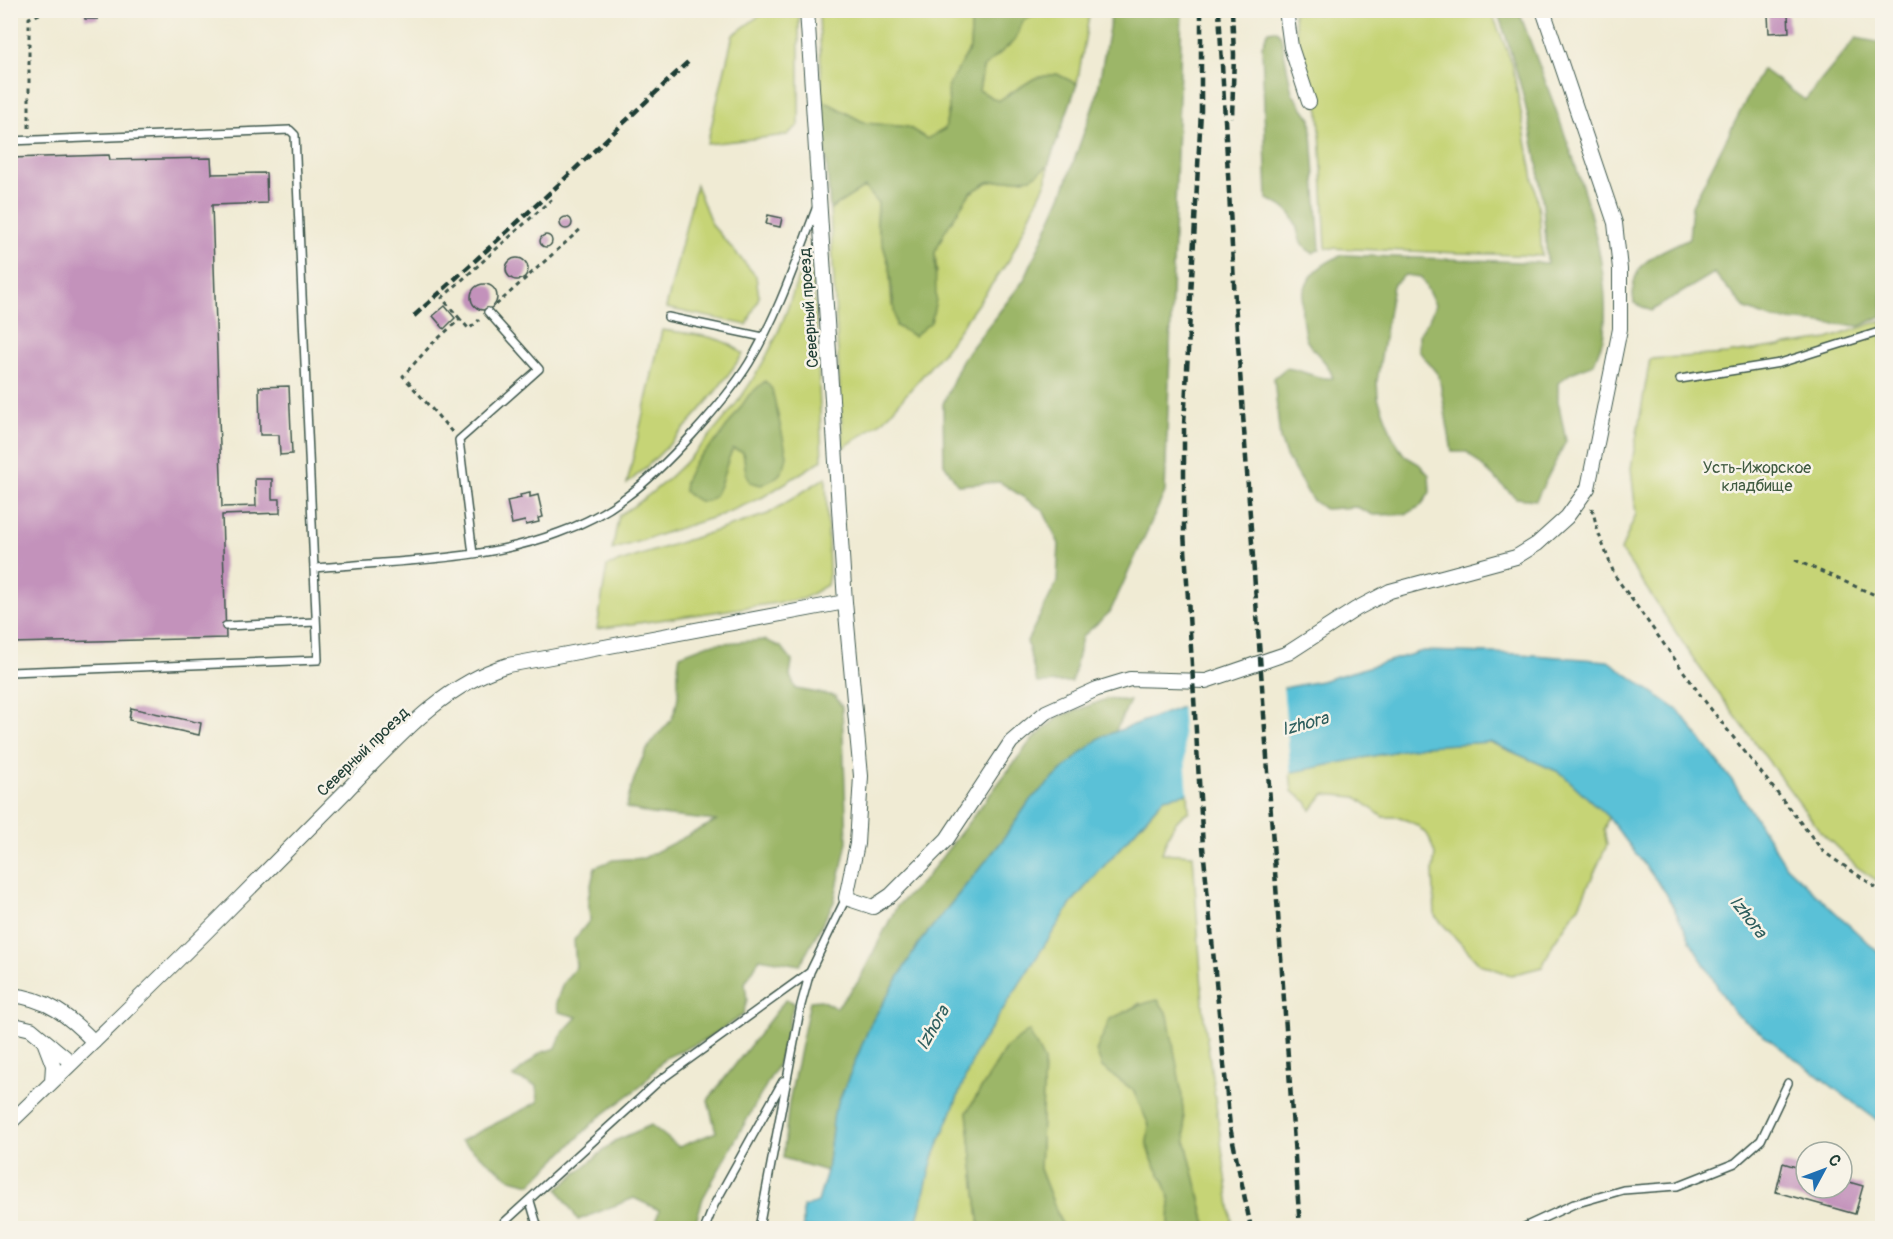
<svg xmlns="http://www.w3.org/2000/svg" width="1893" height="1239" viewBox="0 0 1893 1239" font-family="Pangolin,sans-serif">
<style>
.green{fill:#c6d476;stroke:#728855;stroke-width:1.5}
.forest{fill:#9cb667;stroke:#5e7a4e;stroke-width:1.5}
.water{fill:#5ac1d7;stroke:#3c7f86;stroke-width:1.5}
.pier{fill:#f0ebd4}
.building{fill:#c392bb}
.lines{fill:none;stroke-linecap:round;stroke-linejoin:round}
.lane-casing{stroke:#3e574c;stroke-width:10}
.street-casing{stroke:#3e574c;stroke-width:16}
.path{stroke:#3e574c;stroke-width:3;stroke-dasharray:4.5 4.5;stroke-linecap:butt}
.lane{stroke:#fff;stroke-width:7}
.street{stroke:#fff;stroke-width:14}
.rail{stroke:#1f3d34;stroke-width:4.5;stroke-dasharray:9 4.5;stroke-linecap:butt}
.labels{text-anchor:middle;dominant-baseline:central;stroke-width:5;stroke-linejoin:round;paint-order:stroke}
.street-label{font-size:16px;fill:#1f3d34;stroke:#f7f3e8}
.park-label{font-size:16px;fill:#405b41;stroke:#f7f3e8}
.water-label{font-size:18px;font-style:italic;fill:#2e5e5d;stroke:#f7f3e8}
</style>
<rect width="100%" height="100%" fill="#f7f3e8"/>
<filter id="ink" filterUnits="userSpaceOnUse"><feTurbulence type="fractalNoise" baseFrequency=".0167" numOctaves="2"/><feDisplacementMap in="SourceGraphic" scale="12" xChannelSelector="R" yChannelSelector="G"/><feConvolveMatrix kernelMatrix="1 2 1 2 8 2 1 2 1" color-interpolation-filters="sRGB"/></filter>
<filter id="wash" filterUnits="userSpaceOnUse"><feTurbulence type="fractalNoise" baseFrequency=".008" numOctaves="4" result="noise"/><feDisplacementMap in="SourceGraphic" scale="24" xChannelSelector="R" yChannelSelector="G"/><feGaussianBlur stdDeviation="1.35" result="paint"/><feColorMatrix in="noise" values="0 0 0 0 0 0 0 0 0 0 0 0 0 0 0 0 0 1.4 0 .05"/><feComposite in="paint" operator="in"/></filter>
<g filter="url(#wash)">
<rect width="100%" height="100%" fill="#f0ebd4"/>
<path class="green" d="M 1318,10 L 1491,11 L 1512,63 L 1539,212 L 1542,256 L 1326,248 L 1319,111 L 1299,49 L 1293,11 L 1318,14 Z
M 766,11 L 799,11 L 799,125 L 787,135 L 707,144 L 733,35 Z
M 819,11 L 972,11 L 970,48 L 948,87 L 949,108 L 945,129 L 927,139 L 908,127 L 865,123 L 822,100 Z
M 1042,11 L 1090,11 L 1077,84 L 1057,74 L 1035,78 L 998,101 L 979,90 L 983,68 L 1015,40 L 1023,21 Z
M 1048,166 L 1047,180 L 1009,260 L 944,351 L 884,420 L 843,448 L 830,209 L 865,187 L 878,203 L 877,225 L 889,265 L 892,306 L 937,273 L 935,252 L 945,231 L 970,193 L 988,182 L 1031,178 Z
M 696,185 L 712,225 L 756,276 L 759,297 L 747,325 L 666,308 Z
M 804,258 L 810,259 L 816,312 L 822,460 L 763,497 L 721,515 L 612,550 L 619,515 C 674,484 742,406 770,349 C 785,320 794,290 804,258 Z
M 1882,320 L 1882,884 L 1857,867 L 1820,831 L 1697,664 L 1621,550 L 1636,514 L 1631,468 L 1650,359 L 1726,354 L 1828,339 Z
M 662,330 C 688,334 723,334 743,354 C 710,402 672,446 627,484 Z
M 826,477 L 829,574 L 827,585 L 803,599 L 597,629 L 607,566 L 768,514 Z
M 1489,742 L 1561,773 L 1608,817 L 1604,830 L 1607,845 L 1579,906 L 1554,942 L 1542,967 L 1511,975 L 1480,964 L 1435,916 L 1433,871 L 1435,854 L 1429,837 L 1417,825 L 1400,817 L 1383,817 L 1356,797 L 1324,794 L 1311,810 L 1307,802 L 1292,791 L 1290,772 L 1423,746 Z
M 1188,793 L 1189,811 C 1172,821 1168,835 1162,853 L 1193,855 L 1204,1018 L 1233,1228 L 1207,1228 L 1186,1143 L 1181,1089 L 1176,1070 L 1140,1003 L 1126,1012 L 1110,1019 L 1102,1067 L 1133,1090 L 1149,1125 L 1147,1143 L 1153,1162 L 1164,1181 L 1170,1200 L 1169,1228 L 1063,1228 L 1040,1169 L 1044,1061 L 1006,1048 L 967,1112 L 980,1228 L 915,1228 L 933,1158 L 976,1051 L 1073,901 L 1164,798 Z"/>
<path class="forest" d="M 972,11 L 1064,11 L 1042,11 L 1023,21 L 1015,40 L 983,68 L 979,90 L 998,101 L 1035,78 L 1057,74 L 1077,84 L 1048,166 L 1031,178 L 988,182 L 970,193 L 945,231 L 935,252 L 936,300 L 931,322 L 914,336 L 896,326 L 889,265 L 877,225 L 878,203 L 865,187 L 830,209 L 822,100 L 865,123 L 908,127 L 927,139 L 945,129 L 949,108 L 948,87 L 970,48 Z
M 1112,11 L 1182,11 L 1165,492 L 1110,612 L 1082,637 L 1072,682 L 1037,683 L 1027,641 L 1057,582 L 1059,544 L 1043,510 L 1000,482 L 958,485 L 944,464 L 943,404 L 962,360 L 1024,280 L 1063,192 L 1097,95 Z
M 1497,11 L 1519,11 C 1549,97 1619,249 1603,338 C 1601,347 1596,356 1594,364 L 1571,373 L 1558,383 L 1558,401 L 1566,441 L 1536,500 L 1516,498 L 1467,452 L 1452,452 L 1439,376 L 1419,351 L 1419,334 L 1429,320 L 1435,305 L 1421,277 L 1405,275 L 1393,285 L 1377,381 L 1378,398 L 1395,442 L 1405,456 L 1419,464 L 1429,475 L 1430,492 L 1422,505 L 1407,514 L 1373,515 L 1357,507 L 1325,509 L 1312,500 L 1286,456 L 1280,439 L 1274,378 L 1286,368 C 1304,370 1316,380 1333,378 C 1328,361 1316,355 1307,341 C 1304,336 1304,329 1303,323 C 1297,288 1311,267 1343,255 L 1547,263 C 1544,178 1526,90 1497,11 Z
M 1276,30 L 1281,36 L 1292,93 L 1311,119 L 1320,249 L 1313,253 C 1286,240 1312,216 1267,199 L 1262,46 L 1268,31 Z
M 1856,38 L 1882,43 L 1882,316 L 1860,326 L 1773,319 L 1746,309 L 1714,273 L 1651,311 L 1634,303 C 1627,261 1658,254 1689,238 L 1692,206 L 1762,69 L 1805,100 Z
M 765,381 L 772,389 L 787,455 C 785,473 777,479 761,485 L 750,482 L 746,473 L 743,452 L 733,449 C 721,468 721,525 684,491 L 685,481 L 695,461 L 719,438 L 749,395 Z
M 765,640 L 781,647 L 792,661 L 790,676 L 796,689 L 835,696 L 842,707 L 847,842 L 834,902 L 800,965 L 760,958 L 745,983 L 747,1000 L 743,1015 L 705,1040 L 665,1058 L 641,1086 L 598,1118 L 531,1184 L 511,1179 L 461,1141 L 538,1102 L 537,1086 L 513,1077 L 540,1053 L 556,1048 L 562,1033 L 577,1017 L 559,1012 L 556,1003 L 563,983 L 576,967 L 574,940 L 590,920 L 588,899 L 595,867 L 613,860 L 644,858 L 716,821 L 651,814 L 626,808 C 631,786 639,762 651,743 C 657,734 667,727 672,718 C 684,691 674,679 680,655 L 709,644 Z
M 1107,699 L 1130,701 L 1115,732 L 1101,737 L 1086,749 L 1031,799 L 1002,841 L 919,943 L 871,1023 L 834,1113 L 827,1171 L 783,1158 L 789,1102 L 810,1001 L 821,1000 L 836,1008 L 858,982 L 897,906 L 926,878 L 1030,742 L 1058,717 Z
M 786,999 L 794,1003 L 778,1064 L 703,1198 L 694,1228 L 655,1228 L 659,1210 L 634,1198 L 578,1220 L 558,1189 L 615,1141 L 651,1125 L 679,1147 L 716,1132 L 708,1100 Z
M 1158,1000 L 1168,1015 L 1181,1089 L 1186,1143 L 1207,1228 L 1169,1228 L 1170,1200 L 1164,1181 L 1153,1162 L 1147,1143 L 1149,1125 L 1133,1090 L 1102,1067 L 1096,1051 L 1110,1019 C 1127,1012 1139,1003 1158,1000 Z
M 1029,1031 L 1044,1061 L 1040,1169 L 1063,1228 L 980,1228 L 967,1112 L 1006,1048 Z"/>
<path class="water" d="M 1423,651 L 1521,654 L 1608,661 L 1679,711 L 1731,779 L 1786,866 L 1882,956 L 1882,1124 L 1733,1012 L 1692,944 L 1666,893 L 1608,817 L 1561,773 L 1490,742 L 1423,746 L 1164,798 L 1073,901 L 976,1051 L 933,1158 L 915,1228 L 803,1228 L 803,1207 L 818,1202 L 827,1171 L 834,1113 L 871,1023 L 919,943 L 1002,841 L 1031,799 L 1086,749 L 1101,737 L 1182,707 L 1321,681 Z"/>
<path class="pier" d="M 1283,685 L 1291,775 L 1188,796 L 1181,704 Z"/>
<g id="blocks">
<path class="building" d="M 84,10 L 97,10 L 98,19 L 85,19 Z
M 1788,14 L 1789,32 L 1769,33 L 1768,15 Z
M 109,155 L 110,160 L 211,158 L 212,174 L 266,173 L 267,203 L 212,205 L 222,507 L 256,506 L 255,479 L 272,479 L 272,499 L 280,499 L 280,513 L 222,515 L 226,638 L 10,643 L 10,158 Z
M 768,215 L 782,218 L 780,227 L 766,224 Z
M560 223a6 6 0 1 1 12 0a6 6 0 1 1-12 0Z
M540 241a6 6 0 1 1 12 0a6 6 0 1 1-12 0Z
M506 269a11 11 0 1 1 22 0a11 11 0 1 1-22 0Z
M471 297a13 13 0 1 1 26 0a13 13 0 1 1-26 0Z
M 445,306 L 455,318 L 444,329 L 433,316 Z
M 289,386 L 292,454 L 280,455 L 279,435 L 260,435 L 259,387 Z
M 530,493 L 530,497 L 538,495 L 543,517 L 538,518 L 539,522 L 526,525 L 525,521 L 512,524 L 507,501 L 521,498 L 520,495 Z
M 131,708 L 201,723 L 199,735 L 129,720 Z
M 1783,1163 L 1806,1170 L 1806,1188 L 1842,1188 L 1842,1180 L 1863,1186 L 1855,1214 L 1776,1192 Z"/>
</g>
</g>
<g filter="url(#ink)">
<use href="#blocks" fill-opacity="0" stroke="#3e574c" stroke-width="1.5"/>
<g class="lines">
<defs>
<path id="lane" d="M 10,141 L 290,130 L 295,135 L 318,660 L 10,672
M 668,317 L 763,337
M 1680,379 L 1780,363 L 1882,331
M 473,554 L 459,440 L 539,369 L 488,312
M 315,568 C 393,561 485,561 558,533 C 581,525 606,512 626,497 C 663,470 725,402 749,363 C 778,315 796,261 816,209
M 226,626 L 316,622
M 530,1201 L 538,1228
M 498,1228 L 659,1081 L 810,972
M 705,1228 L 714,1205 L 783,1081
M 759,1228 L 801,1005 L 810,972 L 846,898
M 1522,1228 L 1574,1204 L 1623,1190 L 1677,1186 L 1735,1163 L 1761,1140 L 1788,1083"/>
<path id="street" d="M 807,10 L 845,602 L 861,776 L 857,844 L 846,898 L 873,907 L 891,895 L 947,839 L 1011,742 L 1046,712 L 1097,689 L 1130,679 L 1206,681 L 1288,653 L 1356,609 L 1390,591 L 1516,557 L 1537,544 L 1567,517 L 1588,488 L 1620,329 L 1620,269 L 1615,223 L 1543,10
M 1286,10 L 1291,47 L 1309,102
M 10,995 C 47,998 69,1016 94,1042
M 10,1024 L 31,1029 L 72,1063
M 45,1044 L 53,1065 L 52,1082
M 10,1123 C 84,1051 159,980 231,907 C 269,869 307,830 346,791 C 393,743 441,685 508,665 L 845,602"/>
</defs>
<use href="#lane" class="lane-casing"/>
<use href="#street" class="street-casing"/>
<path class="path" d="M 29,128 L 29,18 L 50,10
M 496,305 L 582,228
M 460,319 L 442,298 L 554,197
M 452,432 L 403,376 L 431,345 L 460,319 L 469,329 L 479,320
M 1592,508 L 1598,532 L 1615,576 L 1707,704 L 1823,851 C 1842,866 1864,877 1882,893
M 1795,560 L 1882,598"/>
<use href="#lane" class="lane"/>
<use href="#street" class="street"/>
<path class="rail" d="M 1201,10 L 1201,111 L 1184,425 L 1184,532 L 1203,847 L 1230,1127 L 1251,1228
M 1219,10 L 1235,301 L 1300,1228
M 1232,10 L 1234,55 L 1232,118
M 414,316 L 554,189 L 691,59"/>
</g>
</g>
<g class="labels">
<g class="street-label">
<text transform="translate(809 308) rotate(-94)">Северный проезд</text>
<text transform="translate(363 752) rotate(-44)">Северный проезд</text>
</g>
<g class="park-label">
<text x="1757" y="468">Усть-Ижорское<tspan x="1757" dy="18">кладбище</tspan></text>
</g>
<g class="water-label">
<text transform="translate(1305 724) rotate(-15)">Izhora</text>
<text transform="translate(1748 917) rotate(52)">Izhora</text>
<text transform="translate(933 1028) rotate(-60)">Izhora</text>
</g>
</g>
<rect width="1893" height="1239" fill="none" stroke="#f7f3e8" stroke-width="36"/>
<g transform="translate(1824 1170) rotate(49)"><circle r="28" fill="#f7f3e8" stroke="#a1aaa0" stroke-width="1.5"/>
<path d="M0-4.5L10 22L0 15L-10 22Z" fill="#1f6fb2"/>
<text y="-9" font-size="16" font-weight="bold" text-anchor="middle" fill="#1f3d34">С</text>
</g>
</svg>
